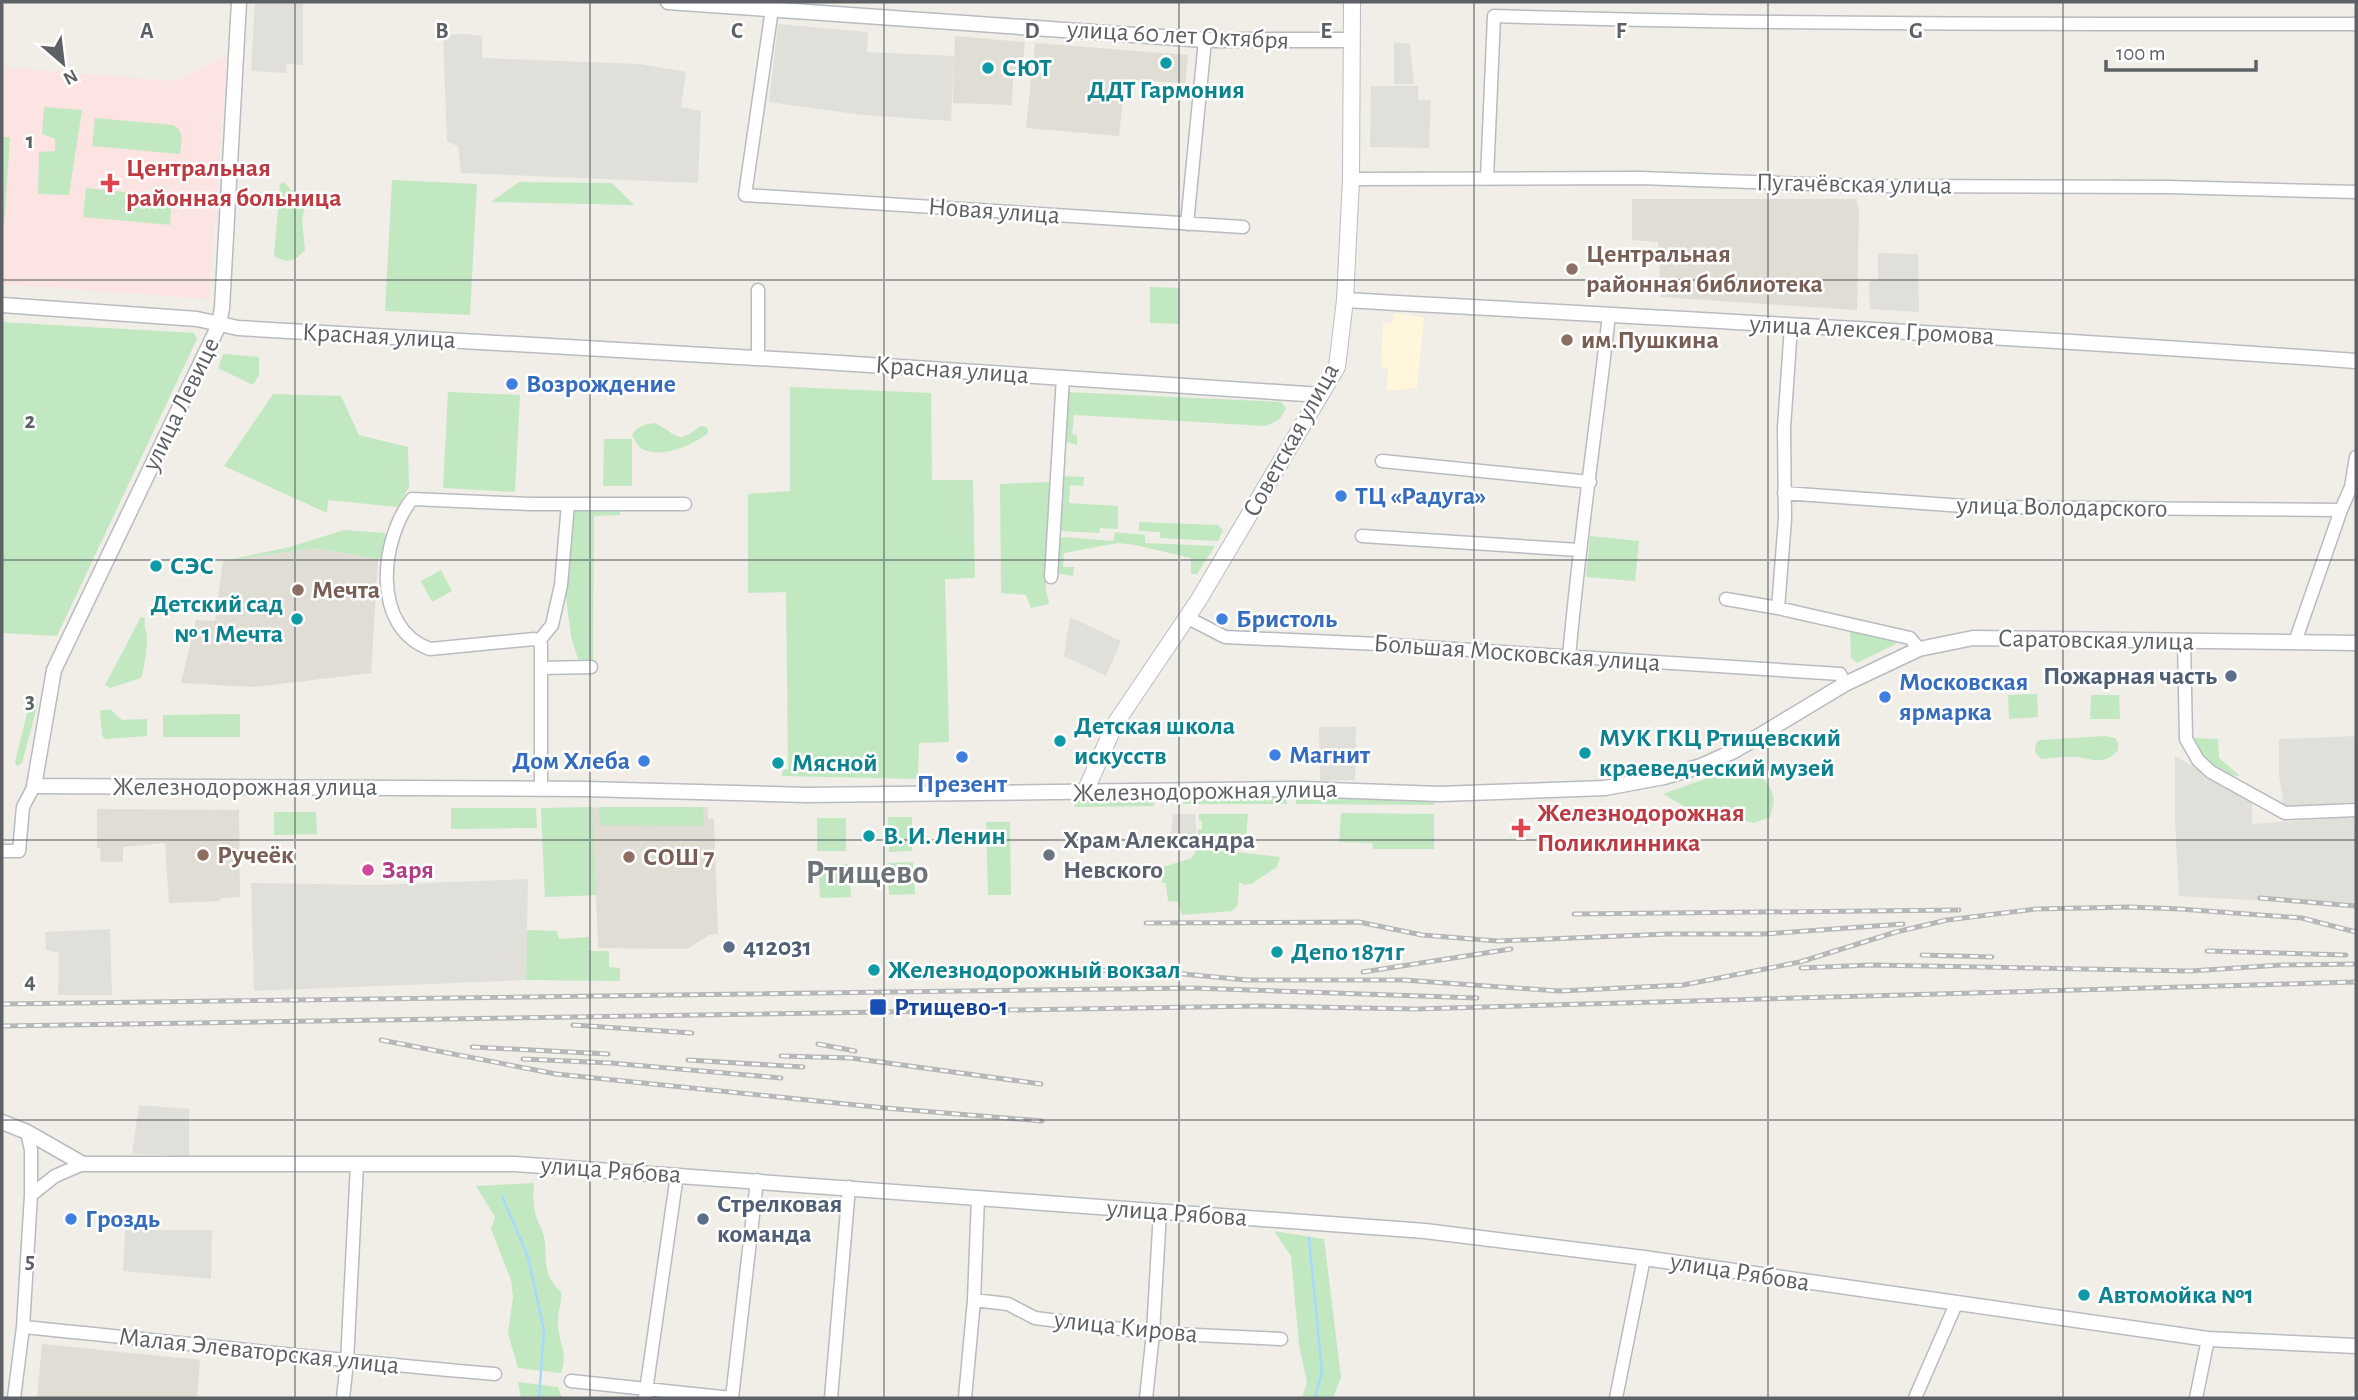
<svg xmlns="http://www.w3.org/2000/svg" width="2358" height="1400" viewBox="0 0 2358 1400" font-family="'Alegreya Sans',sans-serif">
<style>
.commercial{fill:#fff6dc}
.industrial{fill:#e1dfda}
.education{fill:#e0ddd4}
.medical{fill:#fce4e2}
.green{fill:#c2e8c2}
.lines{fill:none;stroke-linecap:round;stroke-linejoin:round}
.stream{stroke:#a7d9ff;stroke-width:2.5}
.minor-casing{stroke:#b8bbc0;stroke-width:15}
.tertiary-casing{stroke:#b8bbc0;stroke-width:17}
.secondary-casing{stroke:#b9bcc2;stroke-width:18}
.minor{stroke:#fff;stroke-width:12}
.tertiary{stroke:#fff;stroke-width:14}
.secondary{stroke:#fff;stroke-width:16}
.rail-casing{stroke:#b6b7b7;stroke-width:5}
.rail{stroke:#fff;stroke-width:2.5;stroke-dasharray:8;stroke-linecap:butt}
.grid{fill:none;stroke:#5d6166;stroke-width:2;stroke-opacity:0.55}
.culture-dot{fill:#0f9aa8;stroke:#fff;stroke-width:2.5}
.health-dot{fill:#e0444e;stroke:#fff;stroke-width:2.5}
.education-dot{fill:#8d6e63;stroke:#fff;stroke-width:2.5}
.shop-dot{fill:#3f7fe0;stroke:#fff;stroke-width:2.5}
.service-dot{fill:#5c6f8a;stroke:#fff;stroke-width:2.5}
.worship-dot{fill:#6b7280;stroke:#fff;stroke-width:2.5}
.hotel-dot{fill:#d1479c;stroke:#fff;stroke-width:2.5}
.transit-dot{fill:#1a4fb4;stroke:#fff;stroke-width:2.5}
.labels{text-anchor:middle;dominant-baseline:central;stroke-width:5;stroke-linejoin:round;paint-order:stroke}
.street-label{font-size:26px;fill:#5d6166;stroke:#fff}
.culture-label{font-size:26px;font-weight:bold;fill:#0d838f;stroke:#fff;text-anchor:start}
.health-label{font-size:26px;font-weight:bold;fill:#be3a42;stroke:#fff;text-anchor:start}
.education-label{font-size:26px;font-weight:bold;fill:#785e54;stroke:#fff;text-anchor:start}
.shop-label{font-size:26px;font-weight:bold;fill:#366cbe;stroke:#fff;text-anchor:start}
.service-label{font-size:26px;font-weight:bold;fill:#4e5e75;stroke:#fff;text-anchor:start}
.worship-label{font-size:26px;font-weight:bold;fill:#5b616d;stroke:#fff;text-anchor:start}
.hotel-label{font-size:26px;font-weight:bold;fill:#b23c85;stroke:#fff;text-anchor:start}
.transit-label{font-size:26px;font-weight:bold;fill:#164399;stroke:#fff;text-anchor:start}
.district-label{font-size:33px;font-weight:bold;fill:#6e7378;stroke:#fff}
.grid-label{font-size:23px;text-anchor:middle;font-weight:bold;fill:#5d6166;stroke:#fff;stroke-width:5;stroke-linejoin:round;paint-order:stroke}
</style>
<rect width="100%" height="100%" fill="#f0eee6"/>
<path class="commercial" d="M 1394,313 L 1424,317 L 1417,388 L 1387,391 L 1388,369 L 1381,368 L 1383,323 L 1393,323 Z"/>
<path class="industrial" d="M 255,2 L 303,2 L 303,65 L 287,64 L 286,73 L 251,71 Z
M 778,24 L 868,32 L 867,52 L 954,56 L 951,121 L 863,115 L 769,102 Z
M 465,34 L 482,36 L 482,58 L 639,64 L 686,72 L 681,107 L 701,111 L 698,183 L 461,173 L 458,146 L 447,142 L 443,35 Z
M 1394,42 L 1410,44 L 1414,84 L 1394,84 Z
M 1371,86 L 1418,86 L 1418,100 L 1431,100 L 1429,148 L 1370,147 Z
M 1878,253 L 1918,254 L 1919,312 L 1870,309 L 1869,282 L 1878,280 Z
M 1070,617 L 1121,641 L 1106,676 L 1064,656 Z
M 1319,727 L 1356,727 L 1355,780 L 1320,781 Z
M 2356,736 L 2356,802 L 2284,807 L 2279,775 L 2279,739 Z
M 2175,756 L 2252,800 L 2252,824 L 2356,817 L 2356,906 L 2179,896 L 2175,821 Z
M 1173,814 L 1195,814 L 1197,841 L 1170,839 Z
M 528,879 L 526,980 L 254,991 L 251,883 L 374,885 Z
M 110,929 L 112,995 L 58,995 L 59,953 L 46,950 L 45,932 Z
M 139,1105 L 189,1109 L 189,1156 L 132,1154 Z
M 125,1230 L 212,1230 L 211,1279 L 123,1271 Z"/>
<path class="education" d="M 955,36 L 1025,42 L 1022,77 L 1013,77 L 1012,105 L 953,103 Z
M 1035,43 L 1188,55 L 1185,83 L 1125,80 L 1119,136 L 1026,128 Z
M 1632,199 L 1856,199 L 1859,211 L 1857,310 L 1661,297 L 1658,242 L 1632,240 Z
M 316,548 L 378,559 L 371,673 L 254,687 L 181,683 L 196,620 L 215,621 L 223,561 Z
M 708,807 L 708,819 L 714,819 L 718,934 L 709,935 L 687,949 L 598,948 L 596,895 L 545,897 L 541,808 Z
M 97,809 L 239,810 L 240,897 L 221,898 L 220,901 L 169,903 L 165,843 L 123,847 L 123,862 L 101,862 L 100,848 L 97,848 Z
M 42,1344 L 200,1360 L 197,1398 L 37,1398 Z"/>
<path class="medical" d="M 227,55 L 209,299 L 2,284 L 2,67 L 175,81 Z"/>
<path class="green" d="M 44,107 L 82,110 L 69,195 L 38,194 L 39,152 L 55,151 L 55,139 L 42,134 Z
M 95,118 L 173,125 L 179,129 L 182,137 L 180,154 L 92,146 Z
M 2,137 L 10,137 L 4,226 L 2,226 Z
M 392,180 L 477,184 L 470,315 L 385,311 Z
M 284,182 L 291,190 L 301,195 L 306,202 L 302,219 L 305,250 C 295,262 287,264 274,256 L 280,184 Z
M 519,182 L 612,183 L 634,205 L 491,202 Z
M 86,188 L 172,197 L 170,225 L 83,217 Z
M 1150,287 L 1180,288 L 1180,324 L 1150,323 Z
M 2,322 L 194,333 L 197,339 L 57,636 L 2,633 Z
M 223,354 L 259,357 L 259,375 L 253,385 L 218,368 Z
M 790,387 L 931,393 L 932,480 L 973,480 L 975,578 L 945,579 L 949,742 L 919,743 L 918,779 L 782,776 L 783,770 L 788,769 L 786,592 L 748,593 L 748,494 L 790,491 Z
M 448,392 L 520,395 L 515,492 L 443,488 Z
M 1067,392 L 1281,402 L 1286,408 L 1280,419 L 1266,426 L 1074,415 L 1072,434 L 1077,435 L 1077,445 L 1067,442 L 1062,434 Z
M 273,394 L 341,396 L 359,435 L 408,447 L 409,487 L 398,507 L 328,500 L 327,513 L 224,466 Z
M 655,423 C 677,433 676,447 700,426 L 707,427 L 708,433 C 693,445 662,459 642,449 C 637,446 635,440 632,435 C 638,426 644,424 655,423 Z
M 604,439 L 632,439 L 632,486 L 603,486 Z
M 1060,476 L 1084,477 L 1083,486 L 1070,485 L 1069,503 L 1118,506 L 1118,529 L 1100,528 L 1099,533 L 1061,531 L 1058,529 Z
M 1051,482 L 1046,589 L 1049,604 L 1031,608 L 1026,595 L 1001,593 L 1000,484 Z
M 576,508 L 620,510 L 620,515 L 594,516 L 593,660 L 578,659 L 571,637 L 565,589 L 572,511 Z
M 1139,522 L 1218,525 L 1223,530 L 1218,541 L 1160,538 L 1160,532 L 1139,531 Z
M 344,530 L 384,533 L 389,537 L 385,556 L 378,559 L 316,548 L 223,561 L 290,547 Z
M 1115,532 L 1145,535 L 1145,543 L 1215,546 L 1197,574 L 1191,574 L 1191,558 L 1135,545 L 1118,543 L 1064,553 L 1063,567 L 1074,567 L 1073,576 L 1056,573 L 1059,539 L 1065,537 L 1113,541 Z
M 1590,536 L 1639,541 L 1635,581 L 1586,577 Z
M 441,570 L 452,591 L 432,602 L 421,581 Z
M 141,617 L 145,618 C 144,626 145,627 147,635 C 148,641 144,672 141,678 L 110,688 L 105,685 Z
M 1853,629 L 1896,638 L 1896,644 L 1857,663 L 1851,658 L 1850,633 Z
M 2037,694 L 2038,717 L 2009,719 L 2008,695 Z
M 2091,695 L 2119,695 L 2120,719 L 2090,719 Z
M 30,701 L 38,703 L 22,763 L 17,766 L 15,762 Z
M 100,710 L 111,710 L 122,720 L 147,719 L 147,736 L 106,739 L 102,736 Z
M 240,714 L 240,737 L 163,737 L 163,715 Z
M 2105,736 L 2115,738 L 2118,743 L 2118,750 C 2105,766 2093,759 2076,757 C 2065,756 2052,758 2041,759 L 2035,752 L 2036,743 L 2040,740 Z
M 2193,738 L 2218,739 L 2219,758 L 2240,776 C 2213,774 2206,759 2193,738 Z
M 1716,775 C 1727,779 1748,777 1762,777 C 1775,791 1776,799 1770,817 L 1754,823 L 1734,818 L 1710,821 L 1663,794 Z
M 1296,797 L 1434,798 L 1434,805 L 1296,804 Z
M 1183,798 L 1287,798 L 1287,804 L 1183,804 Z
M 1075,800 L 1154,800 L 1154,806 L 1075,807 Z
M 592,807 L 596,895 L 545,897 L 541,808 Z
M 599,807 L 703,807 L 704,826 L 600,825 Z
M 451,808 L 536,808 L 537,828 L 451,829 Z
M 274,812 L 316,812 L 317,834 L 274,835 Z
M 1341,813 L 1434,814 L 1434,849 L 1373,849 L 1372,843 L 1339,842 Z
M 1199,814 L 1248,814 L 1246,836 L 1229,834 L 1228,851 L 1280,857 L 1277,867 L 1253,883 L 1245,885 L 1239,882 L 1238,905 L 1232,911 L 1182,915 L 1178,902 L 1168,901 L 1166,883 L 1162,883 L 1163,867 L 1192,858 L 1197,849 L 1198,830 L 1202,829 L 1202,821 L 1199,820 Z
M 888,817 L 912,817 L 912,851 L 889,852 Z
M 817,818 L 846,818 L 846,851 L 817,851 Z
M 986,822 L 1010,822 L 1011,895 L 988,895 Z
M 913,862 L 915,894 L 889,895 L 887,863 Z
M 849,864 L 851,897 L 820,898 L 818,864 Z
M 527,930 L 557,931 L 559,939 L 589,937 L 589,951 L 609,951 L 609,967 L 620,968 L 620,981 L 526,980 Z
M 534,1183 C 533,1194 533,1205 536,1216 C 538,1223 542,1229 544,1236 C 548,1260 541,1273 561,1292 C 562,1304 558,1309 558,1321 C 557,1341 569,1350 561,1373 L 518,1368 L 508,1334 L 513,1297 L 511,1280 L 491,1229 L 495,1217 L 476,1186 Z
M 1274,1231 L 1324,1239 L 1341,1377 L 1333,1398 L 1302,1398 L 1307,1382 L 1299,1345 L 1291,1256 Z
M 518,1382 L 558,1387 L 562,1398 L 521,1398 Z"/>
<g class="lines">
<path class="stream" d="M 502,1196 L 528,1257 L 544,1331 L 539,1398
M 1309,1238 L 1322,1372 L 1315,1398"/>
<defs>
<path id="minor" d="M 772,9 L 745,195 L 1243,227
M 1487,178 L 1494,16 C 1781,25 2069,24 2356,24
M 1351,179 L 1640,178 L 1864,186 L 2168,187 L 2356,192
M 1187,224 L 1205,40
M 758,358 L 758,290
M 1382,461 L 1590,482
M 1784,493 L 1977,507 L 2341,510
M 1362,536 L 1579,550
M 1051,577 L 1063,377
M 1726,599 L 1778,608 L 1910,638 L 1919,649
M 1778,608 L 1785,519 L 1784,428 L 1791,326
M 1188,618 L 1225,637 L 1378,644 L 1840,674 L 1845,684
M 539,641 L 534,639 L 430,649 C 371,628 380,540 412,499 L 530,504 L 685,504
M 539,641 L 541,645 L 541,789
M 539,641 L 552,625 L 561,585 L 568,504
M 2184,641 L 2186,739 L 2198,760 L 2211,772 L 2285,813 L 2356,810
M 2295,642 L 2341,510 L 2351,487 L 2356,457
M 1569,657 C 1579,543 1596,429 1609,315
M 541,668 L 591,667
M 2,851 L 19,851 L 23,807 L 34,786
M 31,1195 L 55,1176 L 83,1164
M 974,1300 L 1008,1304 L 1035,1318 L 1153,1333 L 1281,1339
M 23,1327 C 180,1342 337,1361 495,1374
M 571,1381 L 731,1398
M 14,1398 L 23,1327 L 31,1195 L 31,1150 L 27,1132
M 343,1398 L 347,1362 L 357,1164
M 645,1398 L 677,1175
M 732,1398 L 757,1180
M 831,1398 L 849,1187
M 965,1398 L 974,1300 L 978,1198
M 1146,1398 L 1153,1333 L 1160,1212
M 1616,1398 L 1644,1258
M 1915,1398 L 1956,1304
M 2196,1398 L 2208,1339"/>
<path id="tertiary" d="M 239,2 L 222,308 L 219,325 L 54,670 L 34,786 L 585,789 L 807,795 L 1300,789 L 1440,794 L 1605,788 L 1664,777 L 1701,766 L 1734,751 L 1845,684 L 1919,649 L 1973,638 L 2356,643
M 668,2 L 1205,40 L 1352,40
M 1345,300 C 1682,319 2019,337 2356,361
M 2,305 L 197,319 L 238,328 L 809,361 L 1321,395
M 2,1122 L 27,1132 L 83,1164 L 515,1164 L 1425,1231 L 1644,1258 L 2208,1339 L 2356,1346"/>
<path id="secondary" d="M 1085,792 L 1115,724 L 1198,601 L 1337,367 L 1345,300 L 1351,179 L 1352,2"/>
</defs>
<use href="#minor" class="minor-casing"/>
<use href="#tertiary" class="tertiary-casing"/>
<use href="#secondary" class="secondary-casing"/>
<use href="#minor" class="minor"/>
<use href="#tertiary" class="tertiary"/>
<use href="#secondary" class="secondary"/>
<defs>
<path id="rail" d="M 2260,898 L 2356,906
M 1574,914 L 1959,910
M 1146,923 L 1359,922 L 1422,935 L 1498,941 L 1668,934 L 1764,934 L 1903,924
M 2207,951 L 2346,955
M 1922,955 L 1992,957
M 1801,968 L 1871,965 L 2190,971 L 2281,965 L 2356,964
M 1067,970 L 1151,971 L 1247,980 L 1403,980 L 1559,991 L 1683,985 L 1800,962 L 1896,932 L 1947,920 L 2036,909 L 2129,907 L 2180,909 L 2302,918 L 2356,932
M 1363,972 L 1511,949
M 2,1004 L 1191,988 L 1477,998
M 573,1025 L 692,1033
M 2,1026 L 1260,1006 L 1415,1009 L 2356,982
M 381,1040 L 556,1074 L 885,1108 L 1042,1121
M 818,1044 L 855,1051
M 472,1047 L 608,1054
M 781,1056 L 851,1058 L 1041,1084
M 523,1059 L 611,1063 L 781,1078
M 688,1060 L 803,1067"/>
</defs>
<use href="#rail" class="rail-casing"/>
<use href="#rail" class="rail"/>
</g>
<path class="grid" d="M 295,2 L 295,1398M 590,2 L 590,1398M 884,2 L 884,1398M 1179,2 L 1179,1398M 1474,2 L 1474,1398M 1768,2 L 1768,1398M 2063,2 L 2063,1398M 2,280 L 2356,280M 2,560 L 2356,560M 2,840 L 2356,840M 2,1120 L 2356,1120"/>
<g class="culture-dot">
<circle cx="1166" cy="63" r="7"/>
<circle cx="988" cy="68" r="7"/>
<circle cx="156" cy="566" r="7"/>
<circle cx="297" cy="619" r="7"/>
<circle cx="1060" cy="741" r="7"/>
<circle cx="1585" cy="753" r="7"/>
<circle cx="778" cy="763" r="7"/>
<circle cx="869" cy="836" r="7"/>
<circle cx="1277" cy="952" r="7"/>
<circle cx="874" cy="970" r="7"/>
<circle cx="2084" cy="1295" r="7"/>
</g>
<g class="health-dot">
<path d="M106.5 172.5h7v7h7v7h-7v7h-7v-7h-7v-7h7z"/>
<path d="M1517.5 817.5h7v7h7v7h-7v7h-7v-7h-7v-7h7z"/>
</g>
<g class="education-dot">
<circle cx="1572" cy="269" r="7"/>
<circle cx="1567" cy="340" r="7"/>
<circle cx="298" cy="590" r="7"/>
<circle cx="203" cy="855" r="7"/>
<circle cx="629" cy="857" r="7"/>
</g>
<g class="shop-dot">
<circle cx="512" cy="384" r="7"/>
<circle cx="1341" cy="496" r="7"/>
<circle cx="1222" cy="619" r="7"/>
<circle cx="1885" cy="697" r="7"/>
<circle cx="1275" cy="755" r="7"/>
<circle cx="962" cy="757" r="7"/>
<circle cx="644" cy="761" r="7"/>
<circle cx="71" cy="1219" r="7"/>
</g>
<g class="service-dot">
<circle cx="2231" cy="676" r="7"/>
<circle cx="729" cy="947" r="7"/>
<circle cx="703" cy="1219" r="7"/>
</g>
<circle class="worship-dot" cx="1049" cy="855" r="7"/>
<circle class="hotel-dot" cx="368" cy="870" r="7"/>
<rect class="transit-dot" x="869" y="998" width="18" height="18" rx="3.5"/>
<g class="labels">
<g class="street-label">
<text transform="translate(1178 35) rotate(3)">улица 60 лет Октября</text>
<text transform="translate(1854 184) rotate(1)">Пугачёвская улица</text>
<text transform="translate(994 211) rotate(4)">Новая улица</text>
<text transform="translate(1872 330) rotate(3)">улица Алексея Громова</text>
<text transform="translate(379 336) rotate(3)">Красная улица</text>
<text transform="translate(952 370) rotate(4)">Красная улица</text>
<text transform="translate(181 404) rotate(-64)">улица Левице</text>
<text transform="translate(1291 440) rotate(-61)">Советская улица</text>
<text transform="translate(2062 507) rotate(1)">улица Володарского</text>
<text transform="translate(2096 640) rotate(1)">Саратовская улица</text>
<text transform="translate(1517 653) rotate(4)">Большая Московская улица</text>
<text x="245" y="787">Железнодорожная улица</text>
<text transform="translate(1205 791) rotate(-1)">Железнодорожная улица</text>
<text transform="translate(611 1170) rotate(4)">улица Рябова</text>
<text transform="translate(1177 1213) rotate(4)">улица Рябова</text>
<text transform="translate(1740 1272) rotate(9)">улица Рябова</text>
<text transform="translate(1126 1327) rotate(6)">улица Кирова</text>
<text transform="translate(259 1351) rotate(6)">Малая Элеваторская улица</text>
</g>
<g class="culture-label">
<text x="1002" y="68">СЮТ</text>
<text x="1166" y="90" text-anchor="middle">ДДТ Гармония</text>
<text x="170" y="566">СЭС</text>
<text x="283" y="604" text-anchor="end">Детский сад<tspan x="283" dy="30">№ 1 Мечта</tspan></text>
<text x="1074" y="726">Детская школа<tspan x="1074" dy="30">искусств</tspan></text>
<text x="1599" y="738">МУК ГКЦ Ртищевский<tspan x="1599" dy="30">краеведческий музей</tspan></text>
<text x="792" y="763">Мясной</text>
<text x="883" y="836">В. И. Ленин</text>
<text x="1291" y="952">Депо 1871г</text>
<text x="888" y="970">Железнодорожный вокзал</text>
<text x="2098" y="1295">Автомойка №1</text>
</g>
<g class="health-label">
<text x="126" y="168">Центральная<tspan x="126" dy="30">районная больница</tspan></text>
<text x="1537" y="813">Железнодорожная<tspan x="1537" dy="30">Поликлинника</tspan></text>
</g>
<g class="education-label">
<text x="1586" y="254">Центральная<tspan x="1586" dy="30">районная библиотека</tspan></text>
<text x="1581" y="340">им.Пушкина</text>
<text x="312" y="590">Мечта</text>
<text x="217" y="855">Ручеёк</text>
<text x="643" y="857">СОШ 7</text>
</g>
<g class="shop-label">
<text x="526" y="384">Возрождение</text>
<text x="1355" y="496">ТЦ «Радуга»</text>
<text x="1236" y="619">Бристоль</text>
<text x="1899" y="682">Московская<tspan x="1899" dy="30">ярмарка</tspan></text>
<text x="1289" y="755">Магнит</text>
<text x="630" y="761" text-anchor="end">Дом Хлеба</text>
<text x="962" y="784" text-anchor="middle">Презент</text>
<text x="85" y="1219">Гроздь</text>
</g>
<g class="service-label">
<text x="2217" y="676" text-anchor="end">Пожарная часть</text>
<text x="743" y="947">412031</text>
<text x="717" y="1204">Стрелковая<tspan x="717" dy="30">команда</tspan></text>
</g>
<g class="worship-label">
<text x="1063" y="840">Храм Александра<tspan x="1063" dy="30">Невского</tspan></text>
</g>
<g class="hotel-label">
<text x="382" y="870">Заря</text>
</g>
<g class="transit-label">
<text x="894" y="1007">Ртищево-1</text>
</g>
<g class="district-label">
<text x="867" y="873">Ртищево</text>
</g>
</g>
<g class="grid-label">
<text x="147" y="38">A</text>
<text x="442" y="38">B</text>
<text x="737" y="38">C</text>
<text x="1032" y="38">D</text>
<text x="1326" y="38">E</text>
<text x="1621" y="38">F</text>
<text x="1916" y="38">G</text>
<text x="30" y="148">1</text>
<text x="30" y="428">2</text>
<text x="30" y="708">3</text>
<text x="30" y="988">4</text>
<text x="30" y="1268">5</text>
</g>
<rect width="2358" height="1400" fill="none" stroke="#5d6166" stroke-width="7"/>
<g transform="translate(63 63) rotate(152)" stroke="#ffffff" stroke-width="5" paint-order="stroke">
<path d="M0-5L12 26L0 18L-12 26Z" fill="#5d6166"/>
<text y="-10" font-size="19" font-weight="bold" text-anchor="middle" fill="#5d6166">N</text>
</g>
<path d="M2106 60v10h150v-10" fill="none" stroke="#5d6166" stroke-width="3.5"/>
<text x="2116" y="60" font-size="21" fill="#5d6166" stroke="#ffffff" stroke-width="5" paint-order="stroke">100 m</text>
</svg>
